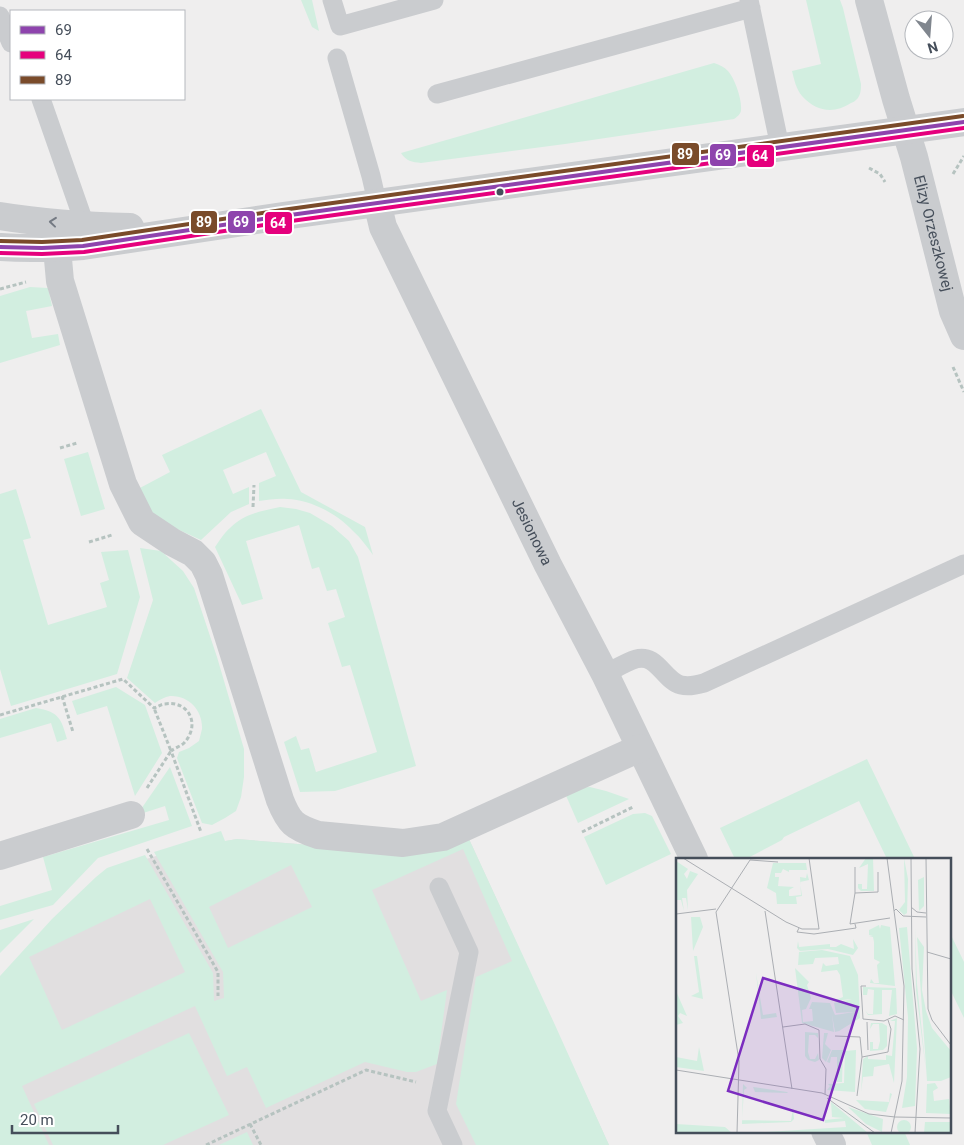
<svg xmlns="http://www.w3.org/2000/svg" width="964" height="1145" viewBox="0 0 964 1145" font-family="Roboto,sans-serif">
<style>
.education{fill:#e1dfe0}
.green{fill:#d2eee0;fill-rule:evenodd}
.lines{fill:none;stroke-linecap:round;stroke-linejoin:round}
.path{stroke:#b6c3c0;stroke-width:3;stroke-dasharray:4 2.5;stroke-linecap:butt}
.service{stroke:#cacccf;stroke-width:19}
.minor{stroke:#cacccf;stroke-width:28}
.tertiary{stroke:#cacccf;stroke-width:28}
.bus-1-casing{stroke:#fff;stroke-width:8}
.bus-2-casing{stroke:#fff;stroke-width:8}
.bus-3-casing{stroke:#fff;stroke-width:8}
.bus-1{stroke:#8e44ad;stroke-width:4}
.bus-2{stroke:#e5007d;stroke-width:4}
.bus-3{stroke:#7a4b2a;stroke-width:4}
.oneway{stroke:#747a83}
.bus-dot{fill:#454e5a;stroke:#fff;stroke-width:2}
.labels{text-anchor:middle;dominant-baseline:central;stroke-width:4;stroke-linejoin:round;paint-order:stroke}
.street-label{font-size:15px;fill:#454e5a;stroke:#fff}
.inset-road{fill:none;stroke:#abaeb3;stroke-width:1}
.view{fill:#7b2cbf;fill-opacity:0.15;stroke:#7b2cbf;stroke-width:2.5}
.inset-edge{fill:none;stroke:#454e5a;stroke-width:2.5}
.line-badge{stroke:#fff;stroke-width:2}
.badge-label{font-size:14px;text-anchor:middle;font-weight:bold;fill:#fff}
</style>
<rect width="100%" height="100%" fill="#efeeee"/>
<path class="education" d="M 237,839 L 410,853 L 469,839 L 609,1145 L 0,1145 L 0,987 L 113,869 L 176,850 Z"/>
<path class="green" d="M 301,0 L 312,0 L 319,31 L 312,27 Z
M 806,0 L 840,0 L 843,8 L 861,84 C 861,87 861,93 859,96 C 858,99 854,102 851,103 C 833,115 816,111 802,96 C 796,89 794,79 792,71 L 821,64 Z
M 714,63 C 720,65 724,67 728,71 C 735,79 742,99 741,110 C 741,114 737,117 734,119 L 565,144 L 421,163 C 412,162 406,161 401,153 Z
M 30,287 L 48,288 L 52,306 L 26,311 L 32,338 L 58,334 L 60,345 L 0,363 L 0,296 Z
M 261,409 L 301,492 L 365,527 L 373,555 C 367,547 361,538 353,531 C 336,513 311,500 287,499 C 278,498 268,500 259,501 L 259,483 L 276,476 L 266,452 L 223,470 L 233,494 L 249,487 L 249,504 L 231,512 L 201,540 L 166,524 L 150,512 L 138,489 L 170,472 L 162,455 Z
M 88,452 L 105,509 L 81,516 L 64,459 Z
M 16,489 L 31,538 L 23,540 L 48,625 L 107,607 L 100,583 L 109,580 L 101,552 L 128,550 L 140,597 L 117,674 L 11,706 L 0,669 L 0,494 Z
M 280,507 L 296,509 L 310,513 L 332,526 L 349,541 L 358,557 L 416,766 L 335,791 L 300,792 L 284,742 L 296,736 L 301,750 L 309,748 L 316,772 L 377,752 L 350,665 L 342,667 L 328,623 L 345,617 L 336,589 L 327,591 L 319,567 L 312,569 L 299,525 L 246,541 L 263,599 L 242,605 L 215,547 C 219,541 224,533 230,528 C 244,514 261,511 280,507 Z
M 140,548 L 161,551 L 183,571 L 194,588 L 217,657 L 244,749 L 244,777 L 241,797 L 236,811 L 225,818 L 212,825 L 202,823 L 177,758 L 179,752 L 189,748 L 199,741 C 200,737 201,733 202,729 C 203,711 189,695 170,696 C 165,697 159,700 155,703 L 127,678 L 153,600 Z
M 116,687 L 145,705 L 162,753 L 135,796 L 107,706 L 77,715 L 72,701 Z
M 36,708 C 59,712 61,718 67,739 L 57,742 L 51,723 L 0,738 L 0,719 Z
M 867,759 L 915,859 L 887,859 L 859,801 L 784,837 L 782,840 L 746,859 L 735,859 L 720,828 Z
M 170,767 L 192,826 L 98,858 L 53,905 L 0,920 L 0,906 L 52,890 L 43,857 L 169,820 L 165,806 L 137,815 Z
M 590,787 L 606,791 L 629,799 L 578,823 L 564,791 L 574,788 Z
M 645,813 L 652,816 L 671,854 L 606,885 L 584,837 L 633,814 Z
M 221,831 L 225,841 L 237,839 L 410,853 L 469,839 L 555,1025 L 609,1145 L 476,1145 L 456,1104 L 476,977 L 512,961 L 463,849 L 372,890 L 421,1001 L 447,990 L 437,1064 L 416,1072 L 407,1072 L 365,1062 L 266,1108 L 247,1067 L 227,1076 L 195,1006 L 22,1086 L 49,1145 L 0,1145 L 0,976 L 52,919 L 96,877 L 107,868 L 145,855 L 213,973 L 214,1001 L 224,998 L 223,972 L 154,852 ZM 291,865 L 312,907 L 228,948 L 209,907 ZM 150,899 L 185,972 L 62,1030 L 29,957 Z
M 34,919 L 0,953 L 0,930 Z
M 950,933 L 964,962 L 964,1018 L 950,989 Z
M 189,1033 L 229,1115 L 163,1145 L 53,1145 L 34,1104 Z
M 866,1131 L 904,1131 L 910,1145 L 872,1145 Z
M 247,1132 L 253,1145 L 219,1145 Z"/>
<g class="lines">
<path class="path" d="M 869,168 L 880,174 L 885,182
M 953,174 L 964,156
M 0,289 L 26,282
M 953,367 L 964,392
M 60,448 L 77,443
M 253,507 L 254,485
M 89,542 L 112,535
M 62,696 L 73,732
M 0,715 L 123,679 L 154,708 C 158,707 161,704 165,704 C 189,700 201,725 184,743 C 181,746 175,748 171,751 L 201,832
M 147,788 L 171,751 L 154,708
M 582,832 L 633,807
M 147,849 L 218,972 L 218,996
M 250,1124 L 261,1145
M 206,1145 L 366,1070 L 416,1082"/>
<path class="service" d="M 332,0 L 340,26 L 434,0
M 749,0 L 780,147
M 0,16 L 11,43
M 337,58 L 371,176 L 377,202
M 437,94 L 751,8
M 41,99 L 85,225
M 605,674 C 615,669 626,662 636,659 C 657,653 664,681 681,685 C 689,687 697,685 704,683 L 964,564
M 439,887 L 469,952 L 437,1111 L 453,1145"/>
<g class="minor">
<path id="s1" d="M 869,0 L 896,99 L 914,157 L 953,311 L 964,336"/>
<path id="s2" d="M 377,202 L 383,227 L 548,565 L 605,674 L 694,859"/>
<path d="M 57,248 L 60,281 L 123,484 L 142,522 L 172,542 L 193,553 L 203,563 L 209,575 L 280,800 C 289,823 294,827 318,835 L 403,843 L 443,837 L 640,748"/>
<path d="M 0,856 L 131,815"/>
<path d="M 825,1131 L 832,1145"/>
</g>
<path class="tertiary" d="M 0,216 C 43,223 87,226 130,227
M 0,247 C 28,249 56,248 83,246 L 283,216 L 964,122"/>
<defs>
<path id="bus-1" d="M 0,247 L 42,248 L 83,246 L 283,216 L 964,122"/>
<path id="bus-2" d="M 0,253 L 42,254 L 84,252 L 284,222 L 964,128"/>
<path id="bus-3" d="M 0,241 L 42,242 L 82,240 L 282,210 L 963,116"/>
</defs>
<use href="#bus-1" class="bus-1-casing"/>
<use href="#bus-2" class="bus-2-casing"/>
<use href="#bus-3" class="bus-3-casing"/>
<use href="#bus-1" class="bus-1"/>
<use href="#bus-2" class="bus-2"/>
<use href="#bus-3" class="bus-3"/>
</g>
<defs><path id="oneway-chevron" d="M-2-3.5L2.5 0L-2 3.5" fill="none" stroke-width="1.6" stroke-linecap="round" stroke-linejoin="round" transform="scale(1.25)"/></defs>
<use class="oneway" href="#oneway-chevron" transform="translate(53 222) rotate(-174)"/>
<circle class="bus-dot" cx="500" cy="192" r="4.5"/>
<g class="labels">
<g class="street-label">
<text stroke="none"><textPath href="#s1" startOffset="242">Elizy Orzeszkowej</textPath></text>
<text stroke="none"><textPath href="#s2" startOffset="365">Jesionowa</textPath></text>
</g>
</g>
<g transform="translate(676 858)">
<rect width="275" height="275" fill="#efeeee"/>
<path d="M 190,0 L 197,0 L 198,33 L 185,33 L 182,30 L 182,26 L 186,26 L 186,31 L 191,31 L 192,6 L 183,10 ZM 228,0 L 232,21 L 231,55 L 228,57 L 223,52 L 229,44 ZM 0,3 L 12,11 L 8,16 L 11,21 L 14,13 L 22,16 L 11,32 L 12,52 L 10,40 L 6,40 L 8,53 L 5,42 L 0,42 ZM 97,5 L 130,5 L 131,12 L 113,12 L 113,14 L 107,11 L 105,15 L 99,15 L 99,19 L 103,19 L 102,28 L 118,29 L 113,32 L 113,38 L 116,38 L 125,37 L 124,19 L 130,20 L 131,15 L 133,22 L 124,24 L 126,38 L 120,39 L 121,46 L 101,46 L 100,35 L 91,30 ZM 248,19 L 248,48 L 243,53 L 242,22 ZM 15,59 L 24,59 L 27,69 L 17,93 ZM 203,67 L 204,71 L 205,67 L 214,69 L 219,128 L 194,125 L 195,121 L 198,125 L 203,125 L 201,107 L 204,104 L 198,101 L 198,84 L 197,79 L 193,78 L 197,77 L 193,77 L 193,72 ZM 231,69 L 241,190 L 239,248 L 226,250 L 231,219 L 232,159 L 223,70 ZM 239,69 L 241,126 L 250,213 L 240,132 ZM 241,79 L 248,89 L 246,132 L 250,153 L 256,170 L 275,193 L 275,219 L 265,223 L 251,223 ZM 177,81 L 182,90 L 177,97 L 152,91 L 124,93 L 121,90 L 122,83 L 123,89 L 154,86 L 154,89 L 160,89 L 165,86 L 178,91 ZM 146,92 L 174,98 L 182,117 L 184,160 L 163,173 L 159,174 L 156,157 L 158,174 L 126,165 L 119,110 L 133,124 L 131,127 L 135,140 L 130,151 L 126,152 L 127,164 L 137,163 L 136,151 L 133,151 L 136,144 L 154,145 L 159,157 L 178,154 L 160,155 L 158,145 L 176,141 L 157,143 L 167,139 L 164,117 L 161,112 L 145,114 L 147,105 L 150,108 L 163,106 L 162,99 L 139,100 L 137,106 L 122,107 L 123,94 ZM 18,98 L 21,98 L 27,141 L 15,138 L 23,134 ZM 80,115 L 87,157 L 100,155 L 101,159 L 85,161 ZM 187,129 L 220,130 L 221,156 L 213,158 L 216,132 L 206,132 L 206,156 L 192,157 L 189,152 L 192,156 L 197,156 L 198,132 L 192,131 L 191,137 L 187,137 ZM 0,133 L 11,158 L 4,155 L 2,158 L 7,165 L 0,167 ZM 221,160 L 218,225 L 213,206 L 198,209 L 197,218 L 187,219 L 185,234 L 187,201 L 192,198 L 192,201 L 210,202 L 210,197 L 216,198 L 219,163 L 214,163 ZM 195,165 L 206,165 L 211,168 L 211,188 L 207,192 L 194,193 L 194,184 L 197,184 L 197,191 L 202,191 L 204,183 L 203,166 L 197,166 L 194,171 ZM 129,174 L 142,175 L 142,180 L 139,177 L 133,177 L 132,194 L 134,201 L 139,201 L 142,195 L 143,202 L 139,204 L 132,202 L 129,198 ZM 148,175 L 152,175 L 149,186 L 155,192 L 150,204 L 146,200 ZM 23,189 L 28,213 L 0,209 L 0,199 L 21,203 ZM 156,192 L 167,192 L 166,224 L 161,224 L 161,199 L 155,199 L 154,205 L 151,204 ZM 180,192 L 179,234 L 151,232 L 154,228 L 152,226 L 168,225 L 169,193 ZM 259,225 L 262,230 L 257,233 L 258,243 L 273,241 L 275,256 L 250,255 L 251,226 ZM 67,226 L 71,230 L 68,232 L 66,262 L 115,263 L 117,250 L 118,261 L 115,264 L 66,266 ZM 77,229 L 111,234 L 112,235 L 79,234 ZM 214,235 L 216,236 L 210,254 L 189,251 L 180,242 L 213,244 ZM 155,244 L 192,275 L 75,275 L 170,269 L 169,263 L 149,265 L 149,262 L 168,260 L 156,259 ZM 172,249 L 207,261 L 206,274 L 190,266 ZM221 269a7 7 0 1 1 14 0a7 7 0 1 1-14 0ZM 249,264 L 275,264 L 275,275 L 248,275 ZM 0,266 L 49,269 L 56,275 L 0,275 Z" fill="#d2eee0"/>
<path class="inset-road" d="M 7,0 L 110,64 L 126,71 L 143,71 L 133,0M 211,0 L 228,128 L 226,223 L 215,275M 235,0 L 236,111 L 244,191 L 239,275M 250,0 L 252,151 L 256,162 L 275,187M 202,14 L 202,34 L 179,35 L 174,66 L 214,60M 179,35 L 179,9M 235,49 L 241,54 L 250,55M 89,53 L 116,231M 218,53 L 220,51 L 227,58 L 250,59M 0,56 L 40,51M 123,70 L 121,74 L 138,76 L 180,70 L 179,66M 251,94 L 275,101M 190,128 L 185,128 L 187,161 L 208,163 L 219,158 L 228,162M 191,164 L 192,192M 107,169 L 129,166 L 143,172 L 144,201 L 150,211 L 149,236M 159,178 L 184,179 L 186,199M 0,212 L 146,235 L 193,256 L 219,259M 181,238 L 186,199 L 212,194 L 215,171 L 212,162M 151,240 L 199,275M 219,259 L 275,260M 61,275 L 63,203 L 40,54 L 74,2 L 102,4"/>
<path class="view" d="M 87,120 L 182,149 L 147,262 L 52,233 Z"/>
<rect width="275" height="275" class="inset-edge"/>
</g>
<g class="line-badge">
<rect x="671" y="142" width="29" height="24" rx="5" fill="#7a4b2a"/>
<rect x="709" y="143" width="28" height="24" rx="5" fill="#8e44ad"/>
<rect x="746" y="144" width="29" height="24" rx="5" fill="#e5007d"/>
<rect x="190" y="210" width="28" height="24" rx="5" fill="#7a4b2a"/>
<rect x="227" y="210" width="29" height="24" rx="5" fill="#8e44ad"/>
<rect x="264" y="211" width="29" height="24" rx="5" fill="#e5007d"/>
</g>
<g class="badge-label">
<text x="685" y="159">89</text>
<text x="723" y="160">69</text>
<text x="760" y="161">64</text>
<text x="204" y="227">89</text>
<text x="241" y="227">69</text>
<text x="278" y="228">64</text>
</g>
<rect x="10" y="10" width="175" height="90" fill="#ffffff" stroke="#b5b8bd"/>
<rect x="20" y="26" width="25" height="8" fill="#8e44ad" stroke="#b5b8bd"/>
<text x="55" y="35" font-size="15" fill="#454e5a">69</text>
<rect x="20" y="51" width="25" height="8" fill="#e5007d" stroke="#b5b8bd"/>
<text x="55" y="60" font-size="15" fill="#454e5a">64</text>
<rect x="20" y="76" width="25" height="8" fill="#7a4b2a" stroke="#b5b8bd"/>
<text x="55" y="85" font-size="15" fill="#454e5a">89</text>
<g transform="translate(929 35) rotate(163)"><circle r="24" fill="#ffffff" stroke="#b5b8bd"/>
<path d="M0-4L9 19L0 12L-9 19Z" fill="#80868e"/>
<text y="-8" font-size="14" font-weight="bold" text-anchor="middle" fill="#454e5a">N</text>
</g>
<path d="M12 1125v8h106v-8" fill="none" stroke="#454e5a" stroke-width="2.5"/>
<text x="20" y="1125" font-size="15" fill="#454e5a" stroke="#ffffff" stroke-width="4" paint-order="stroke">20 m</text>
</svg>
